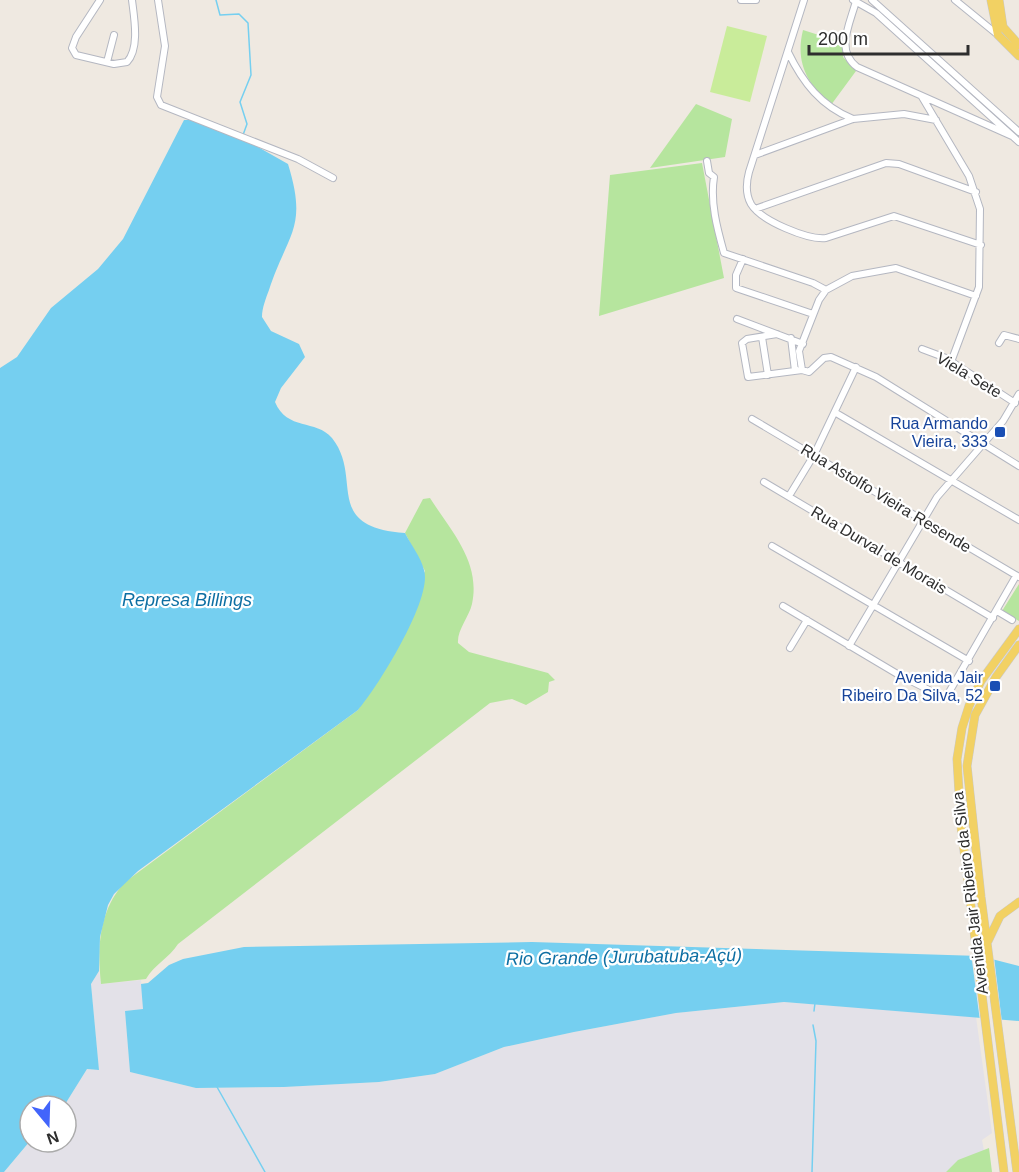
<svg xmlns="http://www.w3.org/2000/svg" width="1019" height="1172" viewBox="0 0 1019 1172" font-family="Helvetica,sans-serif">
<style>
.industrial{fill:#e3e1e8}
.green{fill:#b6e59e}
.pitch{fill:#c9ec9a}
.water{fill:#75cff0}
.pier{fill:#efe9e1}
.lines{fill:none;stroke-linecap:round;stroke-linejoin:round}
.stream{stroke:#75cff0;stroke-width:1.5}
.minor-casing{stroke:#b4b7c1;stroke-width:8}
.major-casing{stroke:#c9c9c9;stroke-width:9}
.minor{stroke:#fff;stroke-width:6}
.major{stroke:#f2d163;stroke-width:8}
.transit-dot{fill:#1a4fb4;stroke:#fff;stroke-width:2}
.labels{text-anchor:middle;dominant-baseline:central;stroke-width:4.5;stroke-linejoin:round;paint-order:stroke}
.street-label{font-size:16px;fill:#2e2e2e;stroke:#fff}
.transit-label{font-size:16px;fill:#164399;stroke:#fff;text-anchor:end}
.water-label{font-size:18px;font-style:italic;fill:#0d6fa3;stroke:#fff}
</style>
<rect width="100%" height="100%" fill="#efe9e1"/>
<path class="industrial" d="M 99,971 L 101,984 L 141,980 L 144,1009 L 125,1011 L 130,1072 L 196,1088 L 284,1087 L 379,1082 L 435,1074 L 504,1047 L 574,1032 L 676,1013 L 784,1002 L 976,1017 L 992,1133 L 982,1140 L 988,1172 L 4,1172 L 30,1141 L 66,1142 L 66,1106 L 64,1106 L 87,1069 L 99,1070 L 91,984 Z"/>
<path class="green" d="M 803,30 L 844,43 L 843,57 L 856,71 L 831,105 C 807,84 795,62 803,30 Z
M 696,104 L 732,119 L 725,157 L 650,168 Z
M 702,163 L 724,278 L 599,316 L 610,175 Z
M 430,498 C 451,531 481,562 472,604 C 469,617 457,630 458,643 L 469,652 L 548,673 L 555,680 L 549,682 L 548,692 L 526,705 L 512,699 L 490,703 L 178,944 C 169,958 154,965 146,979 L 101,984 C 97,947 99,910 125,882 L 358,710 L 425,571 L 405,533 L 423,499 Z
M 1019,584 L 1019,621 L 1002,611 Z
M 989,1148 L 992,1172 L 946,1172 L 958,1160 Z"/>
<path class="pitch" d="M 727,26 L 767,36 L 750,102 L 710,92 Z"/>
<path class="water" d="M 184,120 L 190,120 L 242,138 L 288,164 C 308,229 288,232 269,290 C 266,298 262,308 262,317 L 271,331 L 299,344 L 305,357 L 281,388 L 275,402 C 287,431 316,419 332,438 C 364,478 321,527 405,533 C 411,545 421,557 424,570 C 433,598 378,687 358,710 L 138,871 L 114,894 L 108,905 L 100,937 L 99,971 L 91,984 L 99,1070 L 87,1069 L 64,1106 L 30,1106 L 30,1141 L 4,1172 L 0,1172 L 0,368 L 17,357 L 51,308 L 98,269 L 123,239 Z
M 532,942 L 980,956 L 1019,966 L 1019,1021 L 784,1002 L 676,1013 L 574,1032 L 504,1047 L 435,1074 L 379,1082 L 284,1087 L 196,1088 L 130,1072 L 125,1011 L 143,1009 L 141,984 L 148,983 L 169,965 L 183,959 L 244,947 Z"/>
<path class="pier" d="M 971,953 L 994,957 L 1002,1022 L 980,1021 Z"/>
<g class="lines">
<path class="stream" d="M 216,0 L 220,15 L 239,14 L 248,23 L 251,75 L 240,102 L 247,124 L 243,135
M 814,1011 L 815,1003
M 217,1087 L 265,1172
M 812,1172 L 816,1041 L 813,1025"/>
<defs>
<path id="minor" d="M 100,0 L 76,37 L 72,48 L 76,55 L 114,64 L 127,62 C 140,48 134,17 132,0
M 158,0 L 165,46 L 157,97 L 161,105 L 298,159 L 333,178
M 741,0 L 756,0
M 804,0 L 749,172 C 746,183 746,195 751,204 C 761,221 808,240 826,238 L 894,216 L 981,245
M 853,0 L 876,13 L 1019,142
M 872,0 L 1019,132
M 955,0 L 998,35
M 856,1 C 850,24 835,50 857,67 L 1012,136
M 788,52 C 803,83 821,106 853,119
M 107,62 L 114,35
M 922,97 L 969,176 L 980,209 L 979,287 L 951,362
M 755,155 L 853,119 L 904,114 L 936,120
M 707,161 L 709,173 L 714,177 C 710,202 717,228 724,253 L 813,283 L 826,290
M 755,209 L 886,163 L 899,164 L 976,192
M 743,259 L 736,275 L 736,288 L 813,314
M 737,319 L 803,344
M 777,334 L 747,339 L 742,343 L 748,377 L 802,370 L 809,372 L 824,358 L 831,357 L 876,377 L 1019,466
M 762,337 L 768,375
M 791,338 L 795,371
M 999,343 L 1004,335 L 1019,339
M 922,349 L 946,358 L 1015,403
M 802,370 L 799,351 L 819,300 L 826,290 L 852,276 L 896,268 L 976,296
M 836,413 L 1019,520
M 752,419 L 1019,577
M 764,482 L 993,618
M 789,496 L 814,455 L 856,367
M 772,546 L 969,661
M 783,606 L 899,675 L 943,697 L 948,694 L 1016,576
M 997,611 L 1012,620
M 849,646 L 937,497 L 1003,421 L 1019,394
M 790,648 L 807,620"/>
<path id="major" d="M 991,0 L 998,35 L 1019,56
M 999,0 L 1003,27 L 1019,45
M 988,941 L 1000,916 L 1019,902
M 1004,1172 L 961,826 L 957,759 L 962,728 L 969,706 L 981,681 L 1019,629
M 1017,1172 L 981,897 L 967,766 L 975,715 L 996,677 L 1019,645"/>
</defs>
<use href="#minor" class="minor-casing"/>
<use href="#major" class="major-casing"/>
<use href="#minor" class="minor"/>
<use href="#major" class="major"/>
</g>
<g class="transit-dot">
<rect x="994" y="426" width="12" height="12" rx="3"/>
<rect x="989" y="680" width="12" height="12" rx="3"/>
</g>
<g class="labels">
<g class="street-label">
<text transform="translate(969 375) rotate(31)">Viela Sete</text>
<text transform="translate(886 498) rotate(31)">Rua Astolfo Vieira Resende</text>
<text transform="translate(879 550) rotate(31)">Rua Durval de Morais</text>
<text transform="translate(970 893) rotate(-97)">Avenida Jair Ribeiro da Silva</text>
</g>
<g class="transit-label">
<text x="988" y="423">Rua Armando<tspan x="988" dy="18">Vieira, 333</tspan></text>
<text x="983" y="677">Avenida Jair<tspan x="983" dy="18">Ribeiro Da Silva, 52</tspan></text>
</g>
<g class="water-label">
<text x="187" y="600">Represa Billings</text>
<text transform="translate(624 957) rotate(-1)">Rio Grande (Jurubatuba-Açú)</text>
</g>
</g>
<g transform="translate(48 1124) rotate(161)"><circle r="28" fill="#ffffff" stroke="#ababab" stroke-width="1.5"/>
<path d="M0-4.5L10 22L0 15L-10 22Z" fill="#4264fb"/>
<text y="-9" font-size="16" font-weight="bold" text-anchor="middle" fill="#2e2e2e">N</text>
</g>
<path d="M809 45v9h159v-9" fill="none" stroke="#2e2e2e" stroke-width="3"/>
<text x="818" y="45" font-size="18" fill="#2e2e2e" stroke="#ffffff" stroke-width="4.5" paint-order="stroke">200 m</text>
</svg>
